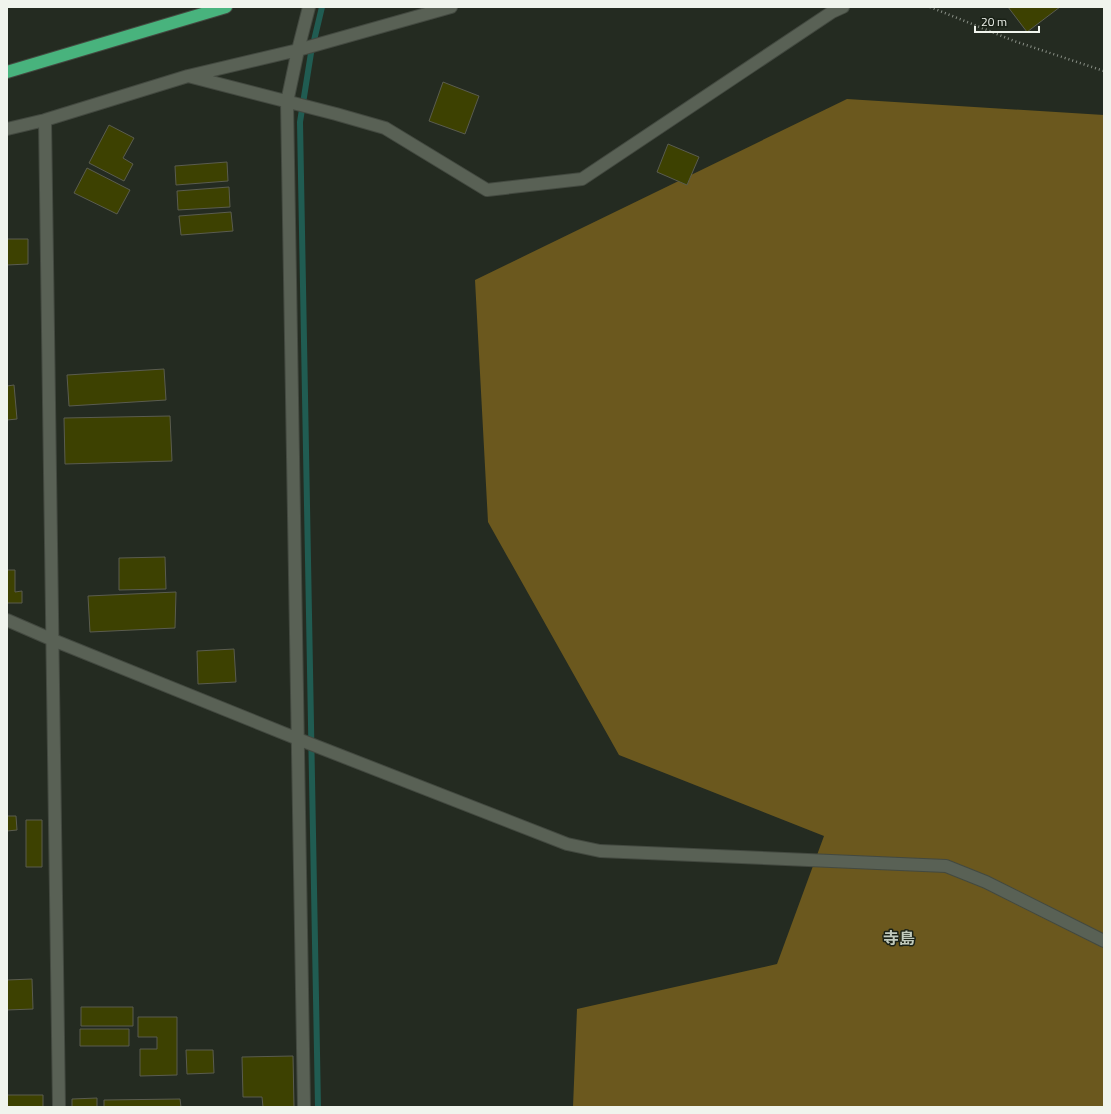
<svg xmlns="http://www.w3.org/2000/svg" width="1111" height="1114" viewBox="0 0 1111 1114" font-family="'Titillium Web','Noto Sans JP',sans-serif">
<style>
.forest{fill:#6b581e}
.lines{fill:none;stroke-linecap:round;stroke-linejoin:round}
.stream{stroke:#205c52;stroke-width:6}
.building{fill:#3d4101;stroke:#5a5c4f}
.street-casing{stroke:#434940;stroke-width:14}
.highway-casing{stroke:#434940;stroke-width:14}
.path{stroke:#8a9087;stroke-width:2.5;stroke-dasharray:1 3;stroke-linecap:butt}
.street{stroke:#596155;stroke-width:12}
.highway{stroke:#48b37d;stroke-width:12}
.labels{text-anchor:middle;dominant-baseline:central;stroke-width:3;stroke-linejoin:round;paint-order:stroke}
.quarter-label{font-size:16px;font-weight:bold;fill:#c1cabd;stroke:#1a2117}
</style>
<rect width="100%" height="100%" fill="#242b21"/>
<path class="forest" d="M 847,99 L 1104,115 L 1104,1107 L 573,1107 L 577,1009 L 777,964 L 824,836 L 619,755 L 488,522 L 475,280 Z"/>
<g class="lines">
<path class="stream" d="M 318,1107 L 300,122 L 311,53 L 322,7"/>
</g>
<path class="building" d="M 1008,7 L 1060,7 L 1027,32 Z
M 443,82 L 479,96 L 465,134 L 429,121 Z
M 109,125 L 134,138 L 123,158 L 133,164 L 124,181 L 89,163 Z
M 668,144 L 699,157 L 687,185 L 657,172 Z
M 227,162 L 228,181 L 176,185 L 175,166 Z
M 87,168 L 130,190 L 117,214 L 74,193 Z
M 229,187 L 230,207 L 178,210 L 177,191 Z
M 231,212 L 233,231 L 181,235 L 179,216 Z
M 7,239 L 28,239 L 28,264 L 7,265 Z
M 164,369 L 166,400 L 69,406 L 67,375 Z
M 14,385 L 17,419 L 7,420 L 7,386 Z
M 170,416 L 172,461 L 65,464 L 64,418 Z
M 165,557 L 166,589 L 119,590 L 119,558 Z
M 7,570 L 15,570 L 15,592 L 22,591 L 22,603 L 7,603 Z
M 176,592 L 175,628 L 90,632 L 88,596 Z
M 234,649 L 236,682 L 198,684 L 197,651 Z
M 7,816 L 16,816 L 17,830 L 7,831 Z
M 26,820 L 42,820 L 42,867 L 26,867 Z
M 32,979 L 33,1009 L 7,1010 L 7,980 Z
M 81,1007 L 133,1007 L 133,1026 L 81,1026 Z
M 138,1017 L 177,1017 L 177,1075 L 140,1076 L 140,1049 L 157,1049 L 157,1037 L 138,1037 Z
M 80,1029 L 129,1029 L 129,1046 L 80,1046 Z
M 186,1050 L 213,1050 L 214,1073 L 187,1074 Z
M 293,1056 L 294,1107 L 263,1107 L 262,1097 L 243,1097 L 242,1057 Z
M 7,1095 L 43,1095 L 43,1107 L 7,1107 Z
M 97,1098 L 97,1107 L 72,1107 L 72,1099 Z
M 180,1099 L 181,1107 L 104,1107 L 104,1100 Z"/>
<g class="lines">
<defs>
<path id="street" d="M 188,76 L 336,114 L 385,128 L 487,190 L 582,179 L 832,12 L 843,7
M 45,120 L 59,1107
M 7,129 L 45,120 L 188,76 L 298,50 L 451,7
M 7,620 L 53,640 L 298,739 L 567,844 L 600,851 L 946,866 L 986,882 L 1104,941
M 304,1107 L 287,102 L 298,50 L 309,7"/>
<path id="highway" d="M 7,72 L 226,7"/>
</defs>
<use href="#street" class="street-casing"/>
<use href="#highway" class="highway-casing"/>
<path class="path" d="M 930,7 L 1014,41 L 1104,71"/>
<use href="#street" class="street"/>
<use href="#highway" class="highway"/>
</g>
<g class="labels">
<g class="quarter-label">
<text x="899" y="938">寺島</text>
</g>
</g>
<rect width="1111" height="1114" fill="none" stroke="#f0f4ed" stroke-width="16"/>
<path d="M975 26v6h64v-6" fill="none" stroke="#f0f4ed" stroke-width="2"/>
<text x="981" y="26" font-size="12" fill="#f0f4ed" stroke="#1a2117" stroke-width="3" paint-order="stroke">20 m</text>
</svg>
